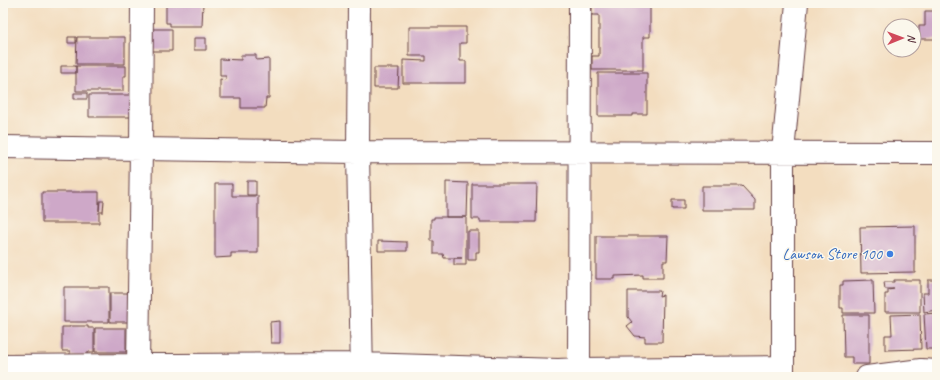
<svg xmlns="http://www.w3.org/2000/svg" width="940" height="380" viewBox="0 0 940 380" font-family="Caveat,sans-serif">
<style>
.building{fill:#cea8c8}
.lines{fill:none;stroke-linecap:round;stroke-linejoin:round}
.minor-casing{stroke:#633c41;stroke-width:24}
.minor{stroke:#fff;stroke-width:22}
.shop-dot{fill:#3f7fe0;stroke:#fbf7ec;stroke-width:1.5}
.labels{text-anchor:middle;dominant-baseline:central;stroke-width:3;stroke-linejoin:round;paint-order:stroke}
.shop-label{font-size:16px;fill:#366cbe;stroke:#fbf7ec;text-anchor:end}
</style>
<rect width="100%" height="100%" fill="#fbf7ec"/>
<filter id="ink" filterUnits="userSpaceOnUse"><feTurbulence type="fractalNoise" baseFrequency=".025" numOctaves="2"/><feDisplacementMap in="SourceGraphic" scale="8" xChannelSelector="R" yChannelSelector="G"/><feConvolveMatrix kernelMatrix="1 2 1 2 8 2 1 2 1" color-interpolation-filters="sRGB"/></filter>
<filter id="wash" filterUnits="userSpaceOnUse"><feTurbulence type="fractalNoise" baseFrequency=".012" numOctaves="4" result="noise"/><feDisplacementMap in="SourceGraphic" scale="16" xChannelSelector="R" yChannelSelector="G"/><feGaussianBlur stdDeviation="0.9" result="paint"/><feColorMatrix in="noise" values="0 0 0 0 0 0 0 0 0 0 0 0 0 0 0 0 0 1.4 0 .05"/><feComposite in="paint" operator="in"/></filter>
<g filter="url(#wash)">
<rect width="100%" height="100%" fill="#f3ddbf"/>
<g id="blocks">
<path class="building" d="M 166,3 L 203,3 L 202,26 L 170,26 L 170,23 L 166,23 Z
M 592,3 L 650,3 L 650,37 L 643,37 L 643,70 L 592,70 L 592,56 L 599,56 L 599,15 L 592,15 Z
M 925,11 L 937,11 L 937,39 L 919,39 L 919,26 L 925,26 Z
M 409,27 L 466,27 L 466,43 L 460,43 L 460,61 L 466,61 L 466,83 L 403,83 L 403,60 L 426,61 L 426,56 L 409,56 Z
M 149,29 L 172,29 L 172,51 L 149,51 Z
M 68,37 L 76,37 L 76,43 L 68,43 Z
M 77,37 L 125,37 L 125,64 L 76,64 Z
M 194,38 L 206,38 L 206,50 L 194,50 Z
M 241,55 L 256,55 L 256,60 L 269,59 L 269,98 L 266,98 L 265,108 L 241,108 L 241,98 L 220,98 L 220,79 L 226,80 L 226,76 L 220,76 L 220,59 L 241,60 Z
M 61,66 L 76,66 L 76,73 L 61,73 Z
M 76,66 L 126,66 L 126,76 L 123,76 L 123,91 L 76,91 Z
M 374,68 L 399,68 L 398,88 L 374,88 Z
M 598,73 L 647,73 L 647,114 L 632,114 L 632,116 L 598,116 Z
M 74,93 L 87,93 L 87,99 L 74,99 Z
M 89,95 L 132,95 L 132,117 L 89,117 Z
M 247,181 L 256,181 L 256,195 L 247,195 Z
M 446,182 L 468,183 L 467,217 L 446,217 Z
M 215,184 L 232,184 L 232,196 L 258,196 L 258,253 L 231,253 L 231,257 L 215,258 Z
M 472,184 L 537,184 L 536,222 L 480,222 L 480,219 L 472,219 Z
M 702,186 L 742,186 L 755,200 L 755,210 L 702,210 Z
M 42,192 L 99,192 L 99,211 L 100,201 L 104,201 L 103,212 L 99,212 L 99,223 L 42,223 Z
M 672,200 L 684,200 L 684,209 L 672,209 Z
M 434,217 L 466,217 L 466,265 L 454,265 L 454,258 L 462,258 L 444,258 L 443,254 L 434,254 L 434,241 L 431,241 L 431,219 L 434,219 Z
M 915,226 L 915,272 L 861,273 L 860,227 Z
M 468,231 L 479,231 L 479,252 L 476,252 L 476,260 L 468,260 Z
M 596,236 L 668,236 L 667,261 L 663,261 L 663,278 L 643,278 L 643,275 L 615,276 L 615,279 L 596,279 Z
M 378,241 L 407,242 L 407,251 L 378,251 Z
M 873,280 L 874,313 L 843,313 L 843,308 L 840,308 L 840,285 L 843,285 L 843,281 Z
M 894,280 L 920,280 L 920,312 L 885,312 L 885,294 L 888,294 L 888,290 L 894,289 L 885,289 L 884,282 L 894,282 Z
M 928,280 L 937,280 L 937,310 L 924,312 L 923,293 L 928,293 Z
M 64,287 L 109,287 L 109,322 L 64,322 Z
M 628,291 L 660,291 L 659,296 L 663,295 L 662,342 L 645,342 L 645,337 L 635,336 L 627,326 L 632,322 L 628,317 Z
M 110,293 L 130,293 L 130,322 L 110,322 Z
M 937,313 L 937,349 L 926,349 L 924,314 Z
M 920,314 L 921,349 L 885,350 L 885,335 L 892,335 L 891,315 Z
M 843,315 L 869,315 L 869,364 L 852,364 L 852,357 L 844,357 Z
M 280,321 L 280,343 L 271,343 L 270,322 Z
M 70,326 L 88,326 L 88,328 L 94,328 L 94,352 L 88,352 L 88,355 L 70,355 L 70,351 L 62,351 L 62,327 L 70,327 Z
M 95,328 L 126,328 L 126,352 L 95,352 Z"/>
</g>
</g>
<g filter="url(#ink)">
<use href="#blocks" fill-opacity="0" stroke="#633c41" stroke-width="1"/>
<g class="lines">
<defs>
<path id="minor" d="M 142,3 L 141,149 L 138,365 L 177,365 L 177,377
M 359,3 L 358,152 L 362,377
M 3,147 L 358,152 L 937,153
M 177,365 L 362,364 L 558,370
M 3,366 L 138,365
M 579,369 L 783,367
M 558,377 L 558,370 L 579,369 L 580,3
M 783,377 L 783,152 L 797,3
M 867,377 L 921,370 L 937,371"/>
</defs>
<use href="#minor" class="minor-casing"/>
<use href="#minor" class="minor"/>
</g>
</g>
<circle class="shop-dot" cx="890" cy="254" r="4"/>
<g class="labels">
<g class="shop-label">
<text x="882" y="254">Lawson Store 100</text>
</g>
</g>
<rect width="940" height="380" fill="none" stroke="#fbf7ec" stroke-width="16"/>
<g transform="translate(902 38) rotate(89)"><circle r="19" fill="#fbf7ec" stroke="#b4a19f"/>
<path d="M0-3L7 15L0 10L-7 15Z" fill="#d1495b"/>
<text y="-6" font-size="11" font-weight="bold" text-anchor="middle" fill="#4a1f2b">N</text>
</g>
</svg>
